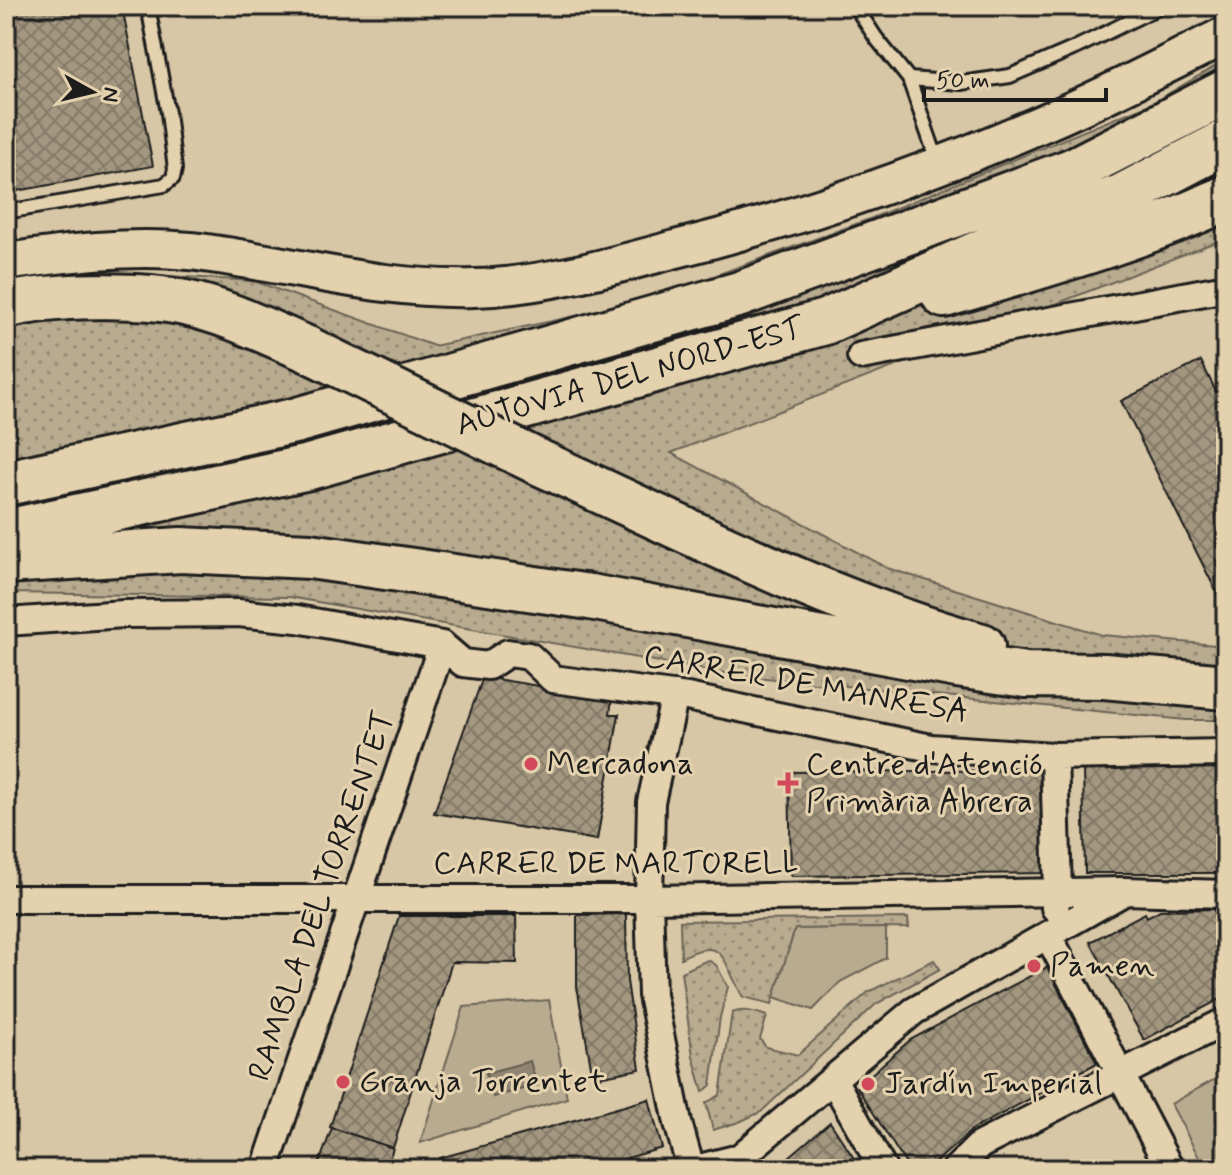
<svg xmlns="http://www.w3.org/2000/svg" width="1232" height="1175" viewBox="0 0 1232 1175" font-family="Mynerve,sans-serif">
<style>
.grass{fill:url(#grass-dots);stroke:#6a6456;stroke-width:2}
.park{fill:#b9ab8f;stroke:#6a6456;stroke-width:2}
.water{fill:#908572;stroke:#625b50;stroke-width:2}
.building{fill:url(#building-cross-hatch);stroke:#1c1c1c;stroke-width:2}
.lines{fill:none;stroke-linecap:round;stroke-linejoin:round}
.lane-casing{stroke:#1c1c1c;stroke-width:18}
.street-casing{stroke:#1c1c1c;stroke-width:32}
.secondary-casing{stroke:#1c1c1c;stroke-width:42}
.highway-casing{stroke:#1c1c1c;stroke-width:50}
.lane{stroke:#e4d2af;stroke-width:12}
.street{stroke:#e4d2af;stroke-width:26}
.secondary{stroke:#e4d2af;stroke-width:36}
.highway{stroke:#e4d2af;stroke-width:44}
.highway-bridge-casing{stroke:#1c1c1c;stroke-width:50;stroke-linecap:butt}
.highway-bridge{stroke:#e4d2af;stroke-width:44}
.poi-dot{fill:#d1495b;stroke:#e4d2af;stroke-width:3}
.labels{text-anchor:middle;dominant-baseline:central;stroke-width:6;stroke-linejoin:round;paint-order:stroke}
.street-label{font-size:32px;fill:#1c1c1c;stroke:#e4d2af}
.poi-label{font-size:32px;fill:#1c1c1c;stroke:#e4d2af;text-anchor:start}
</style>
<defs>
<pattern id="grass-dots" width="8" height="8" patternUnits="userSpaceOnUse" patternTransform="scale(2)"><rect width="8" height="8" fill="#b9ab8f"/><path d="M2 2h.1M6 6h.1" fill="none" stroke="#968a74" stroke-width="1.8" stroke-linecap="round"/></pattern>
<pattern id="building-cross-hatch" width="8" height="8" patternUnits="userSpaceOnUse" patternTransform="scale(2)"><rect width="8" height="8" fill="#a39780"/><path d="M0 0l8 8M0 8l8-8" fill="none" stroke="#847a68"/></pattern>
</defs>
<rect width="100%" height="100%" fill="#d8c7a6"/>
<filter id="ink" filterUnits="userSpaceOnUse"><feTurbulence type="fractalNoise" baseFrequency=".0125" numOctaves="2"/><feDisplacementMap in="SourceGraphic" scale="16" xChannelSelector="R" yChannelSelector="G"/><feConvolveMatrix kernelMatrix="1 2 1 2 8 2 1 2 1" color-interpolation-filters="sRGB"/></filter>
<g filter="url(#ink)">
<path class="grass" d="M 1226,60 L 1226,238 L 671,453 L 887,568 L 1102,635 L 1226,646 L 1226,720 L 1186,720 L 735,675 L 289,597 L 6,593 L 6,286 L 117,273 L 254,281 L 434,346 L 642,302 L 867,220 L 1152,103 Z
M 908,918 L 909,928 L 795,929 L 772,1004 L 743,997 C 723,964 726,933 681,958 L 680,921 Z
M 708,960 L 716,965 L 728,987 L 720,1017 L 711,1085 L 703,1092 L 693,1056 L 681,972 Z
M 934,960 L 940,969 L 876,1004 L 761,1112 L 739,1122 L 713,1130 L 706,1103 L 720,1095 L 732,1013 C 745,1008 754,1012 767,1016 L 760,1039 L 766,1047 L 798,1055 L 868,992 Z"/>
<path class="park" d="M 886,928 L 886,958 L 840,982 L 813,1010 L 774,997 L 795,929 Z
M 549,1000 L 567,1098 L 420,1143 L 464,1007 Z
M 1226,1073 L 1226,1169 L 1205,1169 L 1171,1104 Z"/>
<path class="water" d="M 530,1061 L 537,1085 L 493,1097 L 486,1073 Z"/>
<path class="building" d="M 6,6 L 122,6 L 153,166 L 6,193 Z
M 1201,361 L 1226,412 L 1226,611 L 1121,401 Z
M 483,677 L 612,698 L 610,714 L 619,714 L 597,840 L 434,813 Z
M 1226,768 L 1226,873 L 1085,873 L 1083,769 Z
M 1050,770 L 1050,873 L 791,876 L 789,772 Z
M 1213,909 L 1218,917 L 1226,914 L 1226,996 L 1144,1040 L 1090,942 L 1145,913 L 1147,917 L 1160,910 Z
M 626,914 L 627,981 L 640,1069 L 593,1078 L 577,987 L 577,915 Z
M 399,916 L 516,916 L 517,963 L 452,962 L 393,1148 L 330,1127 Z
M 1047,967 L 1097,1063 L 973,1129 L 928,1169 L 909,1169 L 857,1087 L 910,1040 Z
M 649,1099 L 662,1148 L 590,1169 L 444,1169 L 440,1158 Z
M 830,1122 L 861,1169 L 775,1169 Z
M 332,1128 L 393,1148 L 386,1169 L 317,1169 Z"/>
<g class="lines">
<defs>
<path id="lane" d="M 855,6 L 876,38 L 909,79
M 938,163 L 909,79 L 961,83 L 1010,76 L 1075,48 L 1161,6
M 6,212 L 164,185 L 173,178 L 175,169 L 168,113 L 148,6
M 6,227 L 13,259"/>
<path id="street" d="M 861,356 L 1226,288
M 6,622 L 124,614 L 238,613 L 297,619 L 442,645 L 463,663 L 488,666 L 508,653 L 529,656 L 553,679 L 687,697 L 931,748 L 1054,756 L 1226,753
M 675,695 L 651,802 L 649,899 L 652,995 L 678,1123 L 691,1169
M 1054,756 L 1058,892 L 1055,908
M 6,899 L 649,899 L 1124,891 L 1226,894
M 1048,935 L 1170,1169
M 833,1079 L 883,1169
M 265,1169 L 442,645
M 695,1169 L 739,1158 L 914,1011 L 1122,893
M 956,1169 L 980,1145 L 1226,1021"/>
<path id="secondary" d="M 6,262 C 67,253 128,245 190,251 C 285,262 378,291 474,288 C 540,286 605,268 668,251 C 798,219 926,174 1048,121 C 1109,95 1167,64 1226,35"/>
<path id="highway" d="M 944,295 C 1039,266 1136,240 1226,198
M 6,306 C 50,294 140,293 185,303 C 228,312 267,332 307,349
M 536,461 C 682,527 826,603 982,646
M 6,483 L 294,421 L 740,294 L 1072,171 L 1226,92
M 6,532 L 309,467 L 825,322 L 1035,228 L 1121,197 L 1226,142
M 6,561 L 181,550 L 310,556 L 590,597 L 957,665 L 1026,675 L 1104,676 L 1226,687"/>
</defs>
<use href="#lane" class="lane-casing"/>
<use href="#street" class="street-casing"/>
<use href="#secondary" class="secondary-casing"/>
<use href="#highway" class="highway-casing"/>
<use href="#lane" class="lane"/>
<use href="#street" class="street"/>
<use href="#secondary" class="secondary"/>
<use href="#highway" class="highway"/>
<defs>
<path id="highway-bridge" d="M 307,349 L 536,461"/>
</defs>
<use href="#highway-bridge" class="highway-bridge-casing"/>
<use href="#highway-bridge" class="highway-bridge"/>
</g>
</g>
<g class="poi-dot">
<circle cx="531" cy="764" r="8"/>
<path d="M784 771h8v8h8v8h-8v8h-8v-8h-8v-8h8z"/>
<circle cx="1034" cy="966" r="8"/>
<circle cx="343" cy="1082" r="8"/>
<circle cx="868" cy="1084" r="8"/>
</g>
<g class="labels">
<g class="street-label">
<text transform="translate(630 377) rotate(-16)">AUTOVIA DEL NORD-EST</text>
<text transform="translate(806 685) rotate(10)">CARRER DE MANRESA</text>
<text x="616" y="864">CARRER DE MARTORELL</text>
<text transform="translate(322 896) rotate(-71)">RAMBLA DEL TORRENTET</text>
</g>
<g class="poi-label">
<text x="547" y="764">Mercadona</text>
<text x="806" y="765">Centre d'Atenció<tspan x="806" dy="37">Primària Abrera</tspan></text>
<text x="1050" y="966">Pamen</text>
<text x="359" y="1082">Granja Torrentet</text>
<text x="884" y="1084">Jardín Imperial</text>
</g>
</g>
<rect width="1232" height="1175" fill="none" stroke="#e4d2af" stroke-width="32"/>
<rect x="16" y="16" width="1200" height="1143" fill="none" stroke="#1c1c1c" stroke-width="3" filter="url(#ink)"/>
<g transform="translate(92 92) rotate(98)" stroke="#e4d2af" stroke-width="6" paint-order="stroke">
<path d="M0-6L14 30L0 20L-14 30Z" fill="#1c1c1c"/>
<text y="-12" font-size="22" font-weight="bold" text-anchor="middle" fill="#1c1c1c">N</text>
</g>
<path d="M924 88v12h182v-12" fill="none" stroke="#1c1c1c" stroke-width="4"/>
<text x="936" y="88" font-size="24" fill="#1c1c1c" stroke="#e4d2af" stroke-width="6" paint-order="stroke">50 m</text>
</svg>
